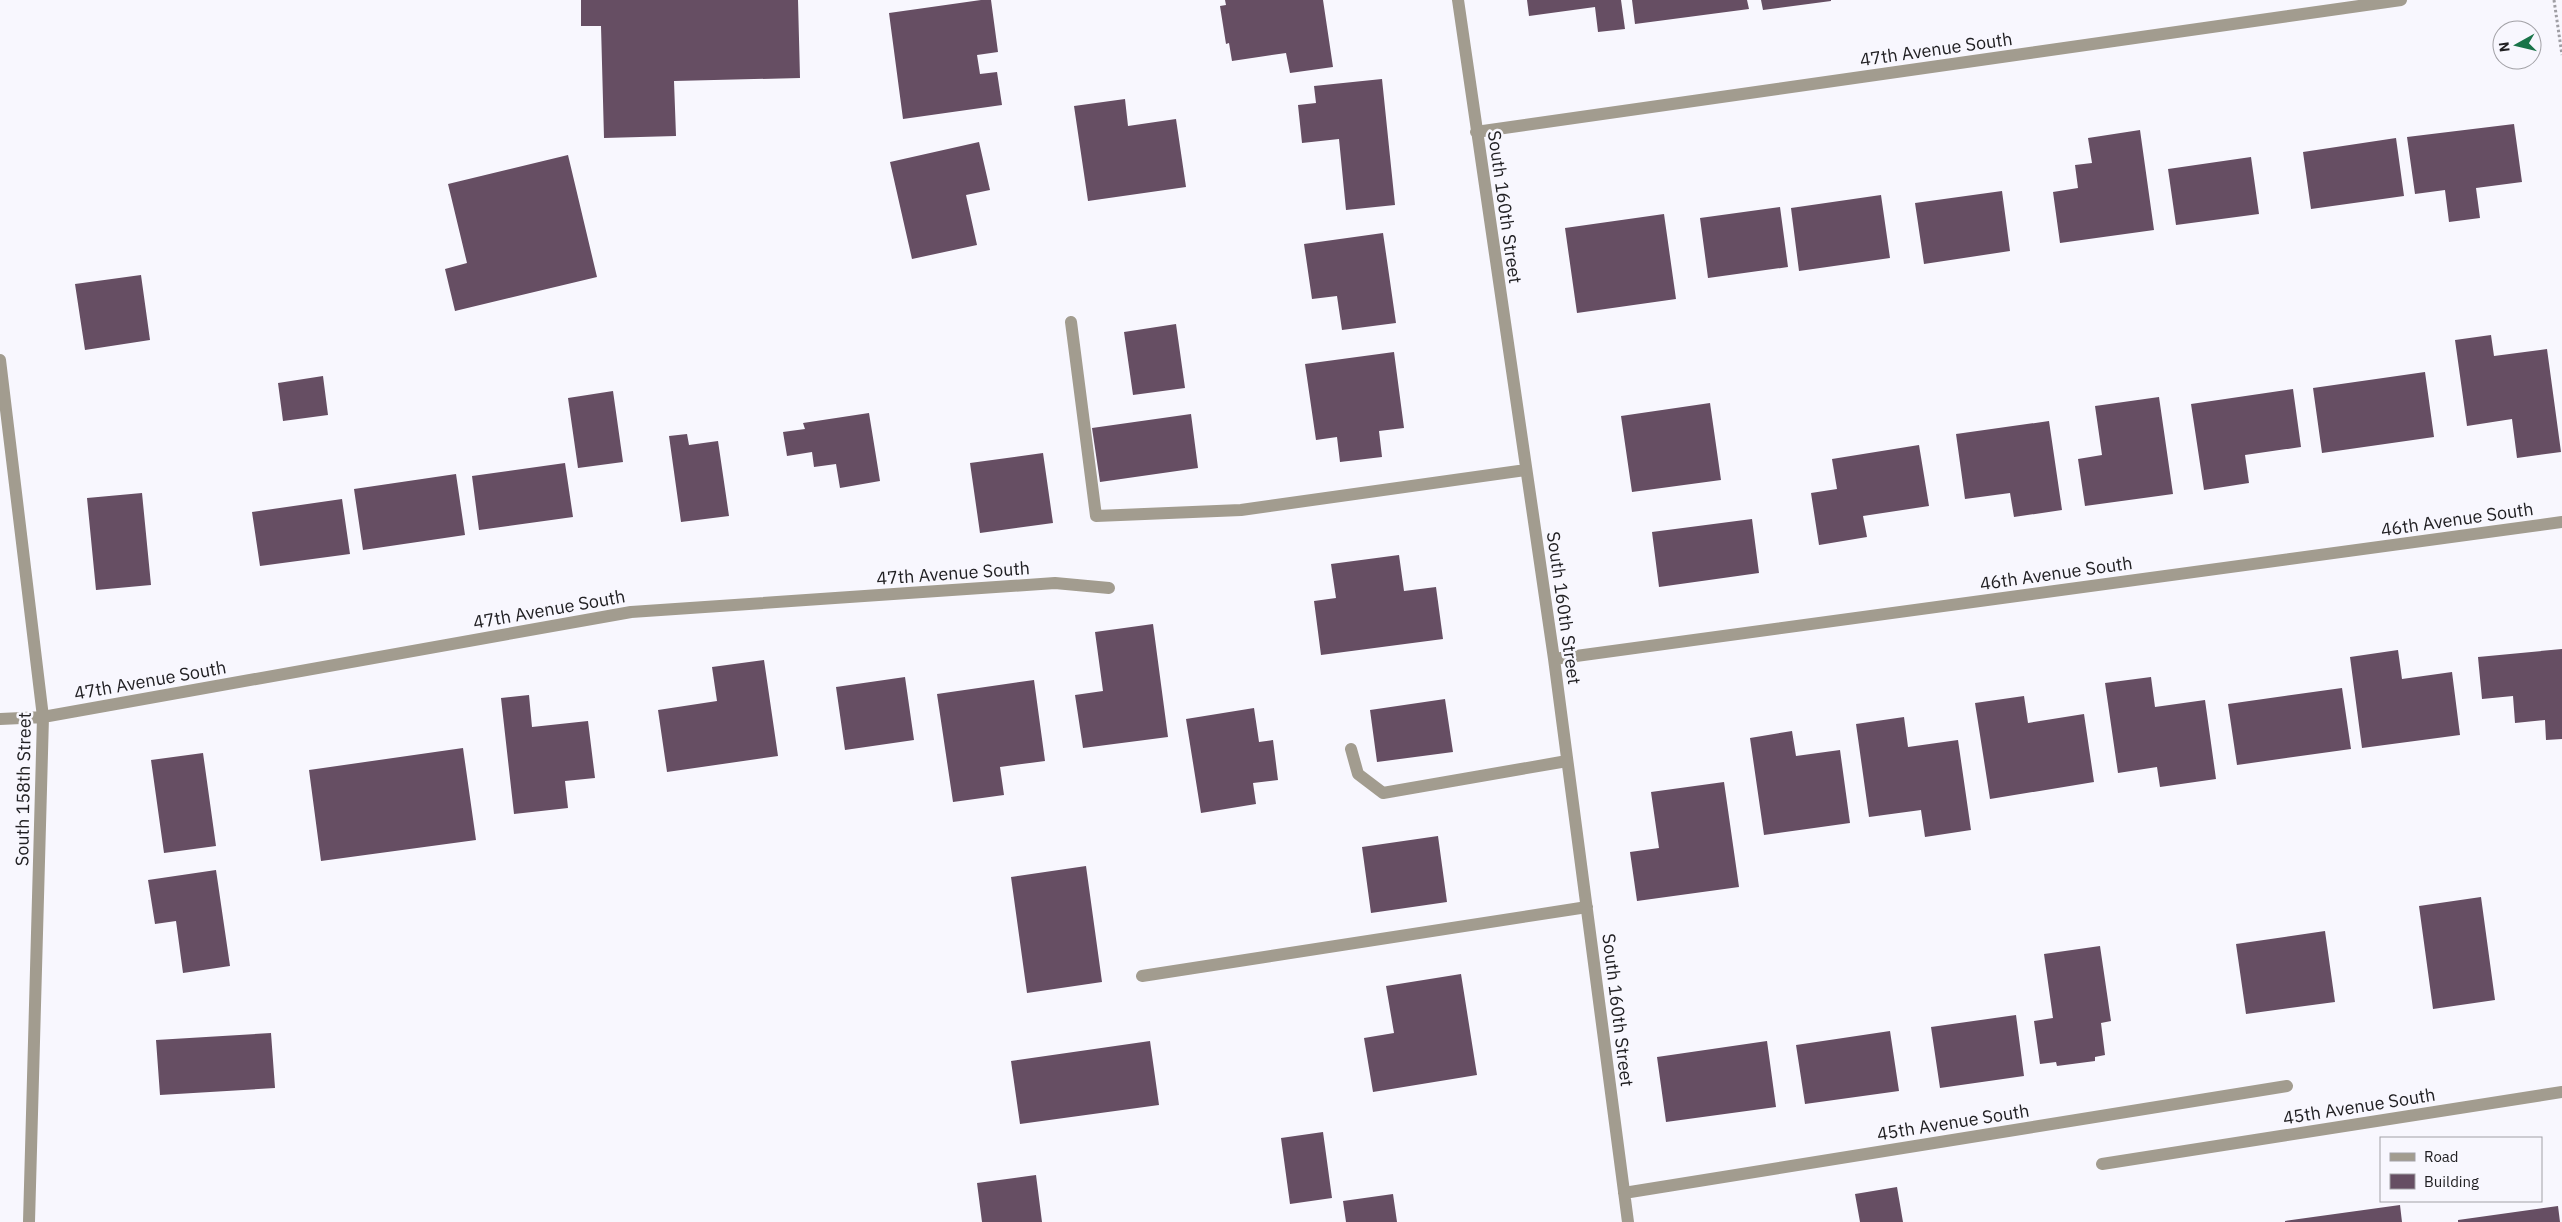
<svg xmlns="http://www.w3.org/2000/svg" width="2562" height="1222" viewBox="0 0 2562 1222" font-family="'IBM Plex Sans',sans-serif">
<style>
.building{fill:#664e63}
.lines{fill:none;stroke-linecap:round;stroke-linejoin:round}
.path{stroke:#9f9ea4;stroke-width:3;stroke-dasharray:2.5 2.5;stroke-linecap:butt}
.minor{stroke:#a29c8f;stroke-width:12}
.labels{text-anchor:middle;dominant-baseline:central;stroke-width:5;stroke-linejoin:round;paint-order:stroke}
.street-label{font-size:18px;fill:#212023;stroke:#f8f7fe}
</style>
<rect width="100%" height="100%" fill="#f8f7fe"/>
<path class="building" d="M 581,0 L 798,0 L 800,78 L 674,81 L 676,136 L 604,138 L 601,26 L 581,26 Z
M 981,0 L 991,0 L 998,52 L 977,55 L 980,74 L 997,72 L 1002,105 L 903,119 L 889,13 Z
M 1225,0 L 1323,0 L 1333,67 L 1290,73 L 1286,53 L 1232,61 L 1229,43 L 1226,44 L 1220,6 L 1226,5 Z
M 1527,0 L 1621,0 L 1625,29 L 1598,32 L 1595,7 L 1529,16 Z
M 1632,0 L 1747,0 L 1749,9 L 1635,24 Z
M 1761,0 L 1831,0 L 1831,1 L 1763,10 Z
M 1382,79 L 1395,205 L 1346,210 L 1339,139 L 1302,143 L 1298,105 L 1316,103 L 1314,86 Z
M 1125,99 L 1128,126 L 1176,119 L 1186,187 L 1088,201 L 1074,106 Z
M 2514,124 L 2522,182 L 2476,188 L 2480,218 L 2449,222 L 2445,190 L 2415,194 L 2407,137 Z
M 2140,130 L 2154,230 L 2060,243 L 2053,192 L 2078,188 L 2075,165 L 2092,163 L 2088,138 Z
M 2396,138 L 2404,196 L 2311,209 L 2303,152 Z
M 979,142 L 990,190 L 966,195 L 977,245 L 912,259 L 890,162 Z
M 568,155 L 597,277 L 455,311 L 445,269 L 467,263 L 448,184 Z
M 2251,157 L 2259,214 L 2176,225 L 2168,169 Z
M 2002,191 L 2010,251 L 1924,264 L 1915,203 Z
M 1881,195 L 1890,258 L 1799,271 L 1791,208 Z
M 1780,207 L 1788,267 L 1708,278 L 1700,218 Z
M 1664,214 L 1676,299 L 1577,313 L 1565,228 Z
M 1383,233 L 1396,323 L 1342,330 L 1337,296 L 1312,299 L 1304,244 Z
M 141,275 L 150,340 L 85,350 L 75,284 Z
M 1176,324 L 1185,388 L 1133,395 L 1124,332 Z
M 2491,335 L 2494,356 L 2547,349 L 2561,452 L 2517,458 L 2512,419 L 2467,426 L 2455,340 Z
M 1394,352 L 1404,428 L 1379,431 L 1382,457 L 1340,462 L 1337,437 L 1316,440 L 1305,364 Z
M 2425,372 L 2434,437 L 2322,453 L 2313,388 Z
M 323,376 L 328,415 L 283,421 L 278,383 Z
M 2293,389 L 2301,447 L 2245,455 L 2249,483 L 2204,490 L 2191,404 Z
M 613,391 L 623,462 L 578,468 L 568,398 Z
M 2159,397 L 2173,494 L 2085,506 L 2078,459 L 2102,455 L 2095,406 Z
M 1710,403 L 1721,480 L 1632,492 L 1621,416 Z
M 869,413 L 880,481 L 840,488 L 836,464 L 814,467 L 812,452 L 787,456 L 783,432 L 805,429 L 803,423 Z
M 1191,414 L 1198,468 L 1100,482 L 1092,428 Z
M 2049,421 L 2062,510 L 2014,517 L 2010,493 L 1965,499 L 1956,434 Z
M 687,434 L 689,445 L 718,441 L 729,516 L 681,522 L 669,436 Z
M 1919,445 L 1929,506 L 1863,516 L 1867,537 L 1819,545 L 1811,493 L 1837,489 L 1832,459 Z
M 1043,453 L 1053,523 L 980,533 L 970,463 Z
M 565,463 L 573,517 L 479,530 L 472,476 Z
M 456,474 L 465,535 L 363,550 L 354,489 Z
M 142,493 L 151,585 L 96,590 L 87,498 Z
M 342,499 L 350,554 L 260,566 L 252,512 Z
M 1752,519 L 1759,573 L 1659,587 L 1652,532 Z
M 1399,555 L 1404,591 L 1436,587 L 1443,639 L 1321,655 L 1314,601 L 1336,598 L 1331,564 Z
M 1153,624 L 1168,737 L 1083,748 L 1075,695 L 1103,691 L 1095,632 Z
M 2562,649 L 2562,739 L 2546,740 L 2545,720 L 2515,723 L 2513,696 L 2482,699 L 2478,657 Z
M 2398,650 L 2402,679 L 2452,672 L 2460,735 L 2362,748 L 2350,657 Z
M 764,660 L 778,756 L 667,772 L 658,710 L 717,701 L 712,667 Z
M 905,677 L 914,740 L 845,750 L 836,687 Z
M 2151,677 L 2155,707 L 2205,700 L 2216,779 L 2160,787 L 2157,767 L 2118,773 L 2105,683 Z
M 1034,680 L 1045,761 L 1000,767 L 1004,795 L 953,802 L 937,694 Z
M 2342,688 L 2351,749 L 2237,765 L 2228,704 Z
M 529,695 L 532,727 L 588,721 L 595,778 L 565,781 L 568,808 L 514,814 L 501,698 Z
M 2024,696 L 2028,723 L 2084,714 L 2094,782 L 1990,799 L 1975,703 Z
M 1445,699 L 1453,752 L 1377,762 L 1370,710 Z
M 1254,708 L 1259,742 L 1273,740 L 1278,780 L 1253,783 L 1256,804 L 1201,813 L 1186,719 Z
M 1904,717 L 1908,747 L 1958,740 L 1971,830 L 1925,837 L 1921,810 L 1869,817 L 1856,724 Z
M 1792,731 L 1796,756 L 1840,750 L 1850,823 L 1764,835 L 1750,738 Z
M 463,748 L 476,840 L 321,861 L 309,770 Z
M 203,753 L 216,846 L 164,853 L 151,760 Z
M 1724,782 L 1739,887 L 1637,901 L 1630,852 L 1659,848 L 1651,792 Z
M 1438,836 L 1447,902 L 1371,913 L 1362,847 Z
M 1086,866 L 1102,982 L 1027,993 L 1011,877 Z
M 216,870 L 230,966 L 183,973 L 176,921 L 155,924 L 148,880 Z
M 2481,897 L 2495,1000 L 2433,1009 L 2419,906 Z
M 2325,931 L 2335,1002 L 2246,1014 L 2236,944 Z
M 2100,946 L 2111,1021 L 2101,1023 L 2105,1055 L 2095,1057 L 2095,1061 L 2057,1066 L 2056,1062 L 2040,1064 L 2034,1021 L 2053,1018 L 2044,954 Z
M 1461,974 L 1477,1075 L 1373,1092 L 1364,1038 L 1394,1033 L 1386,986 Z
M 2016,1015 L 2024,1076 L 1940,1088 L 1931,1027 Z
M 1890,1031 L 1899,1091 L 1805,1104 L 1796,1045 Z
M 271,1033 L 275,1088 L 160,1095 L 156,1040 Z
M 1150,1041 L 1159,1105 L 1020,1124 L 1011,1061 Z
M 1767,1041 L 1776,1107 L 1666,1122 L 1657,1057 Z
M 1323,1132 L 1332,1198 L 1290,1204 L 1281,1138 Z
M 1036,1175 L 1042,1222 L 982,1222 L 977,1183 Z
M 1897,1187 L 1903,1222 L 1860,1222 L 1855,1194 Z
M 1393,1194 L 1397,1222 L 1346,1222 L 1343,1201 Z
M 2400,1205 L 2402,1222 L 2285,1222 L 2285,1221 Z
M 2558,1206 L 2560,1222 L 2458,1222 L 2458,1220 Z"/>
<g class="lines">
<path class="path" d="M 2554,0 L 2562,55"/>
<path class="minor" d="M 1458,0 L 1554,659 L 1628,1222
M 1476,132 L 2401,0
M 1071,322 L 1096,516 L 1241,510 L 1526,470
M 0,360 L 43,717 L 29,1222
M 1554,659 L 2562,522
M 0,719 L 43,717 L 631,612 L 1055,583 L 1109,588
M 1351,749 L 1358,774 L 1383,793 L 1567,761
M 1142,976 L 1587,907
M 2102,1164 L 2562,1092
M 1624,1193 L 2287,1086"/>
</g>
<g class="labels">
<g class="street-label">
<text transform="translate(1936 49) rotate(-8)">47th Avenue South</text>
<text transform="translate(1505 207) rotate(82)">South 160th Street</text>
<text transform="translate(2457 519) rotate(-8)">46th Avenue South</text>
<text transform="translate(953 573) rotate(-4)">47th Avenue South</text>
<text transform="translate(2056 573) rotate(-8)">46th Avenue South</text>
<text transform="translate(1564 608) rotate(82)">South 160th Street</text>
<text transform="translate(549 609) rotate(-10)">47th Avenue South</text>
<text transform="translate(150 680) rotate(-10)">47th Avenue South</text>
<text transform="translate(23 789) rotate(-89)">South 158th Street</text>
<text transform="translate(1618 1010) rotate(83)">South 160th Street</text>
<text transform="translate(2359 1106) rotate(-9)">45th Avenue South</text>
<text transform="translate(1953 1122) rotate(-9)">45th Avenue South</text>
</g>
</g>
<rect x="2380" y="1137" width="162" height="65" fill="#f8f7fe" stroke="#a2a1a6"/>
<rect x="2390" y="1153" width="25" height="8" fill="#a29c8f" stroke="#a2a1a6"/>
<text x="2424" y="1162" font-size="15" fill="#212023">Road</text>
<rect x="2390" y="1174" width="25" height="15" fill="#664e63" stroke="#a2a1a6"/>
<text x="2424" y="1187" font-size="15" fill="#212023">Building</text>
<g transform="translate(2517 45) rotate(262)"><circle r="24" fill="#f8f7fe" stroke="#a2a1a6"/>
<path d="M0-4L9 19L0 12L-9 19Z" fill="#197449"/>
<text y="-8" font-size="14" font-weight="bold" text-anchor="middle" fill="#212023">N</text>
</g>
</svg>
